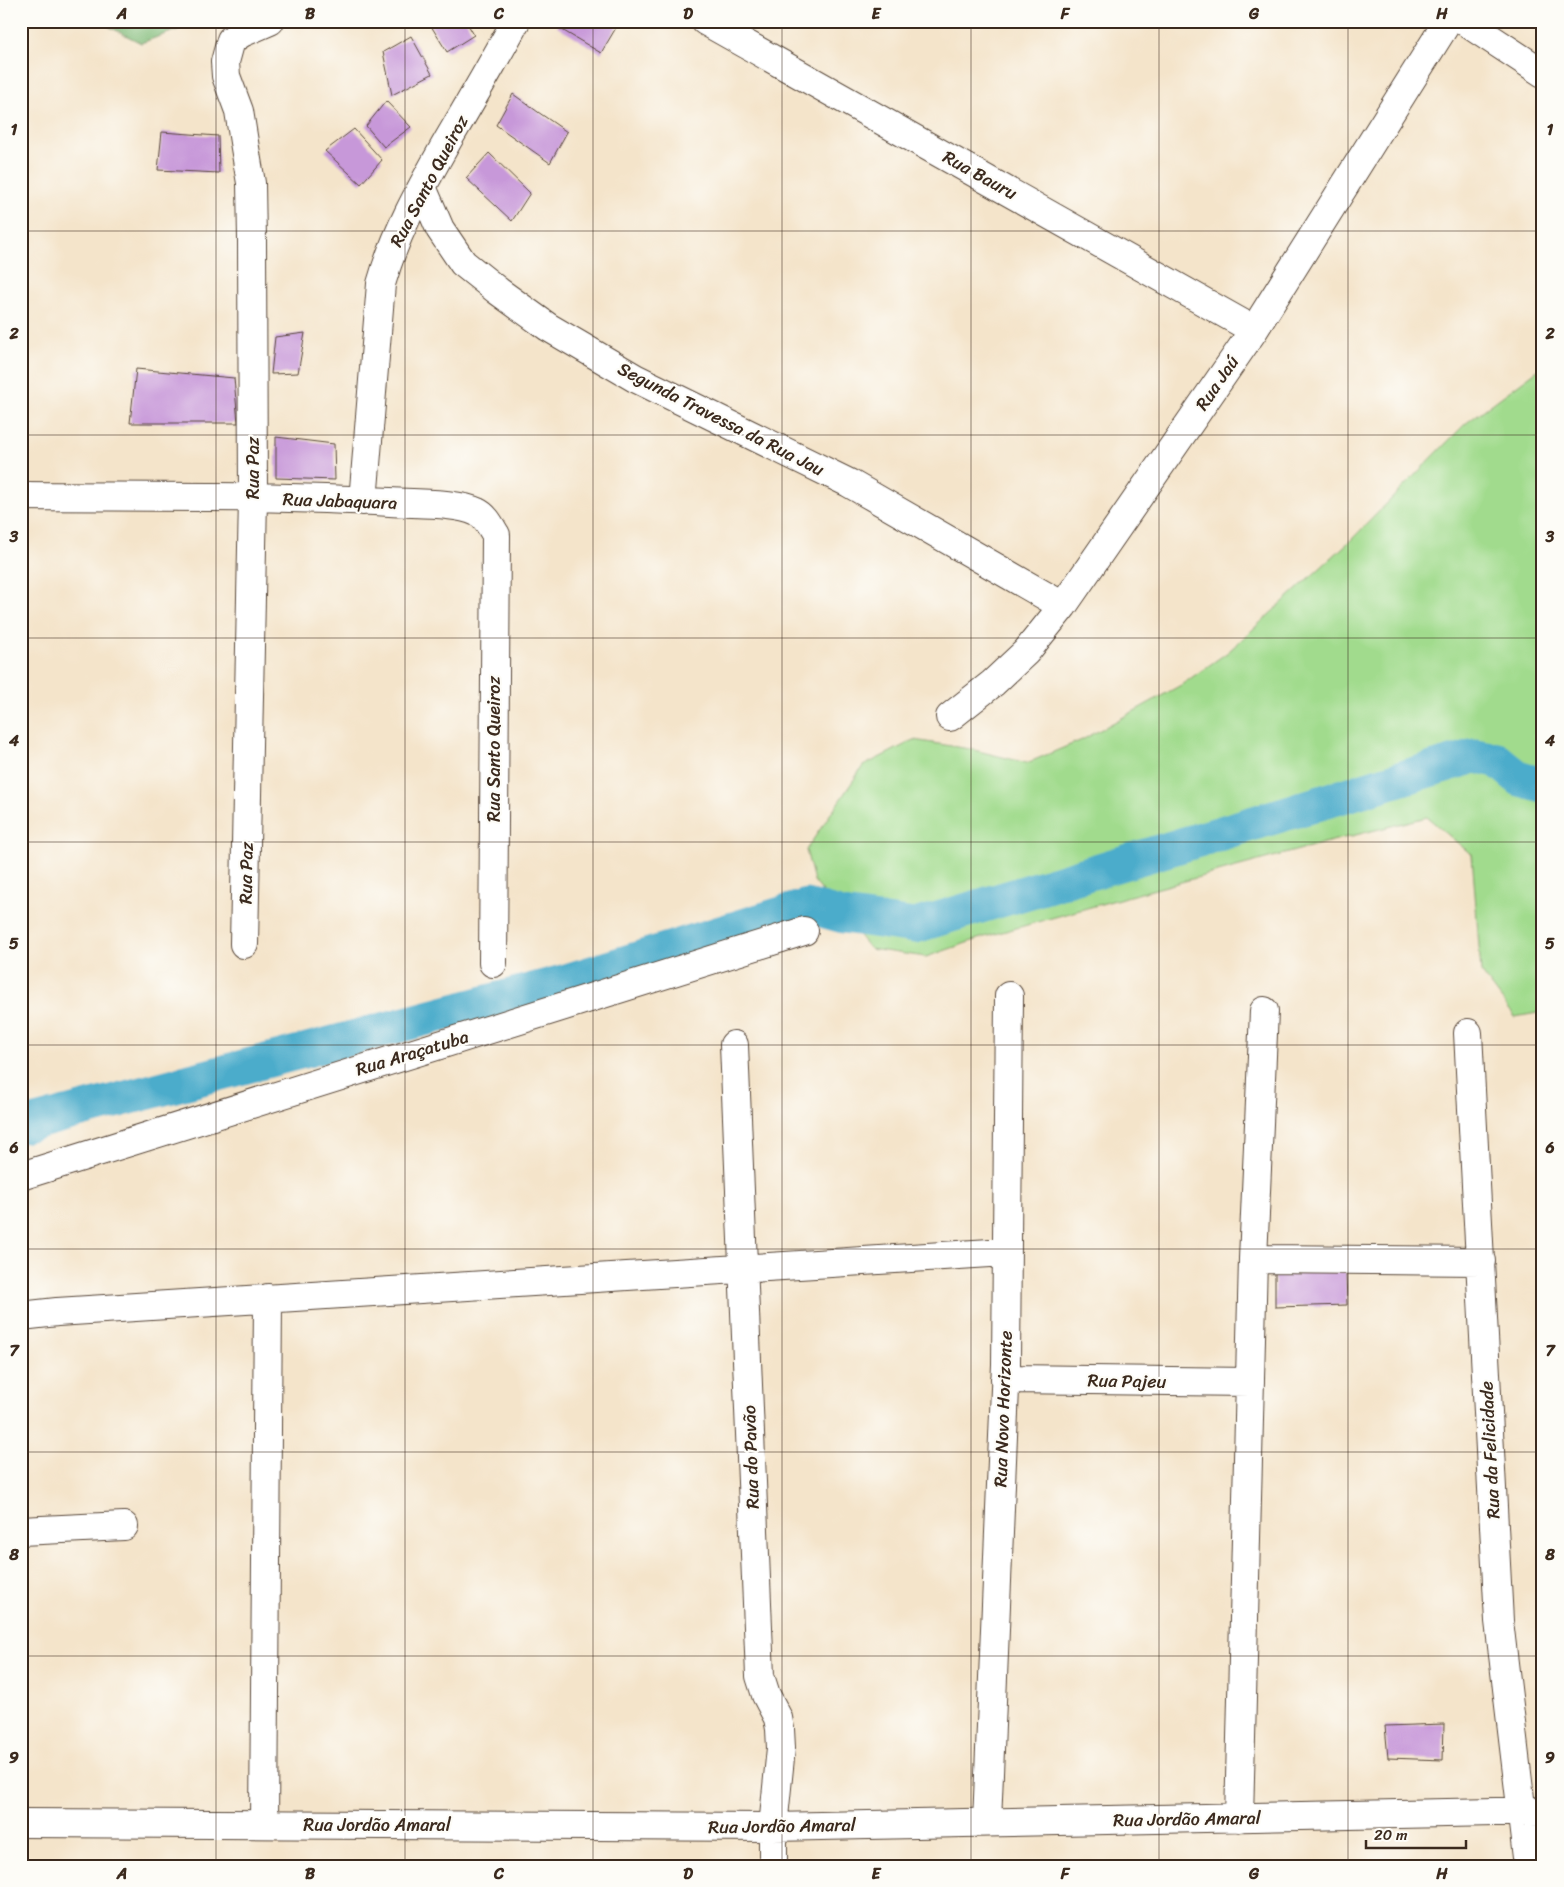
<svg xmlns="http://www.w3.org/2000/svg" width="1564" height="1887" viewBox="0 0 1564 1887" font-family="Sriracha,sans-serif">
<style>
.green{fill:#a1db8d;stroke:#6e8256}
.forest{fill:#80bb78;stroke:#5e724b}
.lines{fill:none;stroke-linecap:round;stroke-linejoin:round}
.canal{stroke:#4caccb;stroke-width:35}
.building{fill:#c798d9}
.street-casing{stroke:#574638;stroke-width:30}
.street{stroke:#fff;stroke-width:28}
.grid{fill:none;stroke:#3b2a1e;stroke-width:1;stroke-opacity:0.55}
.labels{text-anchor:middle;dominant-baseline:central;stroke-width:4.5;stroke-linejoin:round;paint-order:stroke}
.street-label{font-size:18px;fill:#3b2a1e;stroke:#fdfcf7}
.neatline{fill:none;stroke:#3b2a1e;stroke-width:2}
.grid-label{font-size:16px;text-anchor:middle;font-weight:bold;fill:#3b2a1e}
</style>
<rect width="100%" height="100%" fill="#fdfcf7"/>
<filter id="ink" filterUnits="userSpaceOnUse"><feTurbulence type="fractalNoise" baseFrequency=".02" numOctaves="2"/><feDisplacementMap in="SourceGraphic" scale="10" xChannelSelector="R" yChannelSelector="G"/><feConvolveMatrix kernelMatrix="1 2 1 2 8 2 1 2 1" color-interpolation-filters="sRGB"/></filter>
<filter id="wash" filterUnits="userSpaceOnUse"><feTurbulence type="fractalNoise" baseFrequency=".0096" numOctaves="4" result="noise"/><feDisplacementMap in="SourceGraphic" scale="20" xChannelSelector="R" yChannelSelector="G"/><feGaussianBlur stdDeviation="1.12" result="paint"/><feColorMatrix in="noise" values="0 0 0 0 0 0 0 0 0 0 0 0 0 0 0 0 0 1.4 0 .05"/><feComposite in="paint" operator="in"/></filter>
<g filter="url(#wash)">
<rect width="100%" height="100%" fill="#f4e4ca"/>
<path class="green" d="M 1543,366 L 1543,1012 L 1515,1017 L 1481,972 L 1472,855 L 1427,817 L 1328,842 L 1126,897 L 981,938 L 926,957 L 870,949 L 814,881 L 806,850 L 863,766 L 914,740 L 970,749 L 1027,763 L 1082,740 L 1181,685 L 1228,652 L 1351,540 L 1465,424 Z"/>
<path class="forest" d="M 98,21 L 202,21 L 141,43 Z"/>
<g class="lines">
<path class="canal" d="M 21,1126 L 563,982 L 807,906 L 843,916 L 915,926 L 1475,756 L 1497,760 L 1520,779 L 1543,785"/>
</g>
<g id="blocks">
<path class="building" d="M 428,21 L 466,21 L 474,35 L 447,52 Z
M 561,21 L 620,21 L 601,53 L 557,27 Z
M 411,36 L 432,74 L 392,95 L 383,52 Z
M 513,94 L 538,112 L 567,132 L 550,163 L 496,125 Z
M 386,101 L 411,127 L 384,147 L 366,126 Z
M 354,129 L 382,160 L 361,184 L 325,151 Z
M 162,132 L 218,136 L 219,173 L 158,170 Z
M 489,153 L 530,193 L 512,221 L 466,178 Z
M 305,333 L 298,373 L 271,374 L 275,337 Z
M 136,369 L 234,378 L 238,423 L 130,423 Z
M 276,437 L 334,444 L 335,480 L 276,478 Z
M 1275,1270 L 1346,1272 L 1347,1305 L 1275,1307 Z
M 1444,1724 L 1443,1760 L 1388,1758 L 1385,1726 Z"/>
</g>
</g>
<g filter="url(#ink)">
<use href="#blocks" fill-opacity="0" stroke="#574638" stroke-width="1"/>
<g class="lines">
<defs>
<path id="street" d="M 705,21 L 1254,330
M 1464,21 L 1543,73
M 422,187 L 440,229 L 463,263 L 498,291 L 548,327 L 635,378 L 849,483 L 1063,606
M 21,496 C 144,497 268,495 390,502 C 414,504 457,502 477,512 C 486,516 491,527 496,535 L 493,963
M 363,501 L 381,284 C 396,231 421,188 448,140 C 471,101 494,61 516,21
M 950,717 L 993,683 L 1026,652 L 1063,606 L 1254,330 L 1448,21
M 244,944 L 253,498 L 252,240 L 251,183 L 244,142 L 239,111 L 226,76 L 225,62 L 231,40 L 242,33 L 270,21
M 1468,1033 L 1499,1621 L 1528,1866
M 734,1045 L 760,1676 L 766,1695 L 778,1718 L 780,1729 L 781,1748 L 773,1827 L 773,1866
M 21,1176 L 804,931
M 1253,1259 L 1481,1261
M 21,1316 L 57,1312 L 1006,1252
M 1005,1379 L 1250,1382
M 21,1531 L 124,1526
M 1239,1818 L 1253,1259 L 1264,1011
M 987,1822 L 1006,1364 L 1009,996
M 21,1823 L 773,1827 L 1543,1811
M 264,1824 L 268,1298"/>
</defs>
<use href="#street" class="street-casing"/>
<use href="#street" class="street"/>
</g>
</g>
<path class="grid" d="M 216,21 L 216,1866M 405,21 L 405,1866M 593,21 L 593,1866M 782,21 L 782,1866M 971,21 L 971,1866M 1159,21 L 1159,1866M 1348,21 L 1348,1866M 21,231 L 1543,231M 21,435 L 1543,435M 21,638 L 1543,638M 21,842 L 1543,842M 21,1045 L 1543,1045M 21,1249 L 1543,1249M 21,1452 L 1543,1452M 21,1656 L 1543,1656"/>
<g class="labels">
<g class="street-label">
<text transform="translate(980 175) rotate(29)">Rua Bauru</text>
<text transform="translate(429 181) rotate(-62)">Rua Santo Queiroz</text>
<text transform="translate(1217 383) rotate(-56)">Rua Jaú</text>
<text transform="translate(721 419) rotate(27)">Segunda Travessa da Rua Jau</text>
<text transform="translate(253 468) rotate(-90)">Rua Paz</text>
<text transform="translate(340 501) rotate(2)">Rua Jabaquara</text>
<text transform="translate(494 749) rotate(-90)">Rua Santo Queiroz</text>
<text transform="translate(246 873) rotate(-89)">Rua Paz</text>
<text transform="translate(412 1053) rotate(-17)">Rua Araçatuba</text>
<text transform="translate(1127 1381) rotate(1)">Rua Pajeu</text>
<text transform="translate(1003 1409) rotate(-88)">Rua Novo Horizonte</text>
<text transform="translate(1490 1450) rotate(-93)">Rua da Felicidade</text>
<text transform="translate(751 1457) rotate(-92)">Rua do Pavão</text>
<text transform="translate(1187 1819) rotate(-1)">Rua Jordão Amaral</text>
<text x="377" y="1825">Rua Jordão Amaral</text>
<text transform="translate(782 1826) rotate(-1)">Rua Jordão Amaral</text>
</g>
</g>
<rect width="1564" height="1887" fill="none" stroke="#fdfcf7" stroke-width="55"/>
<path d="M1366 1840v8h100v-8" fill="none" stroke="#3b2a1e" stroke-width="2.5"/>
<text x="1374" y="1840" font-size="15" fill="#3b2a1e" stroke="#fdfcf7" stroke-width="4" paint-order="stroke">20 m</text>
<rect x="28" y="28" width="1508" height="1832" class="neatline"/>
<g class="grid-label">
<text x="122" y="19">A</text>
<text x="310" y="19">B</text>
<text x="499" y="19">C</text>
<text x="688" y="19">D</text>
<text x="876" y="19">E</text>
<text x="1065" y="19">F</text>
<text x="1254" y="19">G</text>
<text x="1442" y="19">H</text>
<text x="14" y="135">1</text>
<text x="1550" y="135">1</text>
<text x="14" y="339">2</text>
<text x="1550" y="339">2</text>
<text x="14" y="542">3</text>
<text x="1550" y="542">3</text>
<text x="14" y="746">4</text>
<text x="1550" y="746">4</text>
<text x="14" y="949">5</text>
<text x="1550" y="949">5</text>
<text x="14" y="1153">6</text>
<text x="1550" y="1153">6</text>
<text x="14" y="1356">7</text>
<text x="1550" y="1356">7</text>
<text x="14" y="1560">8</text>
<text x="1550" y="1560">8</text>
<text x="14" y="1763">9</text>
<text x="1550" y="1763">9</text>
<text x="122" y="1879">A</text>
<text x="310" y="1879">B</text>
<text x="499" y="1879">C</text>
<text x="688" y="1879">D</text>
<text x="876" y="1879">E</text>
<text x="1065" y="1879">F</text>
<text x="1254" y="1879">G</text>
<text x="1442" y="1879">H</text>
</g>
</svg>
